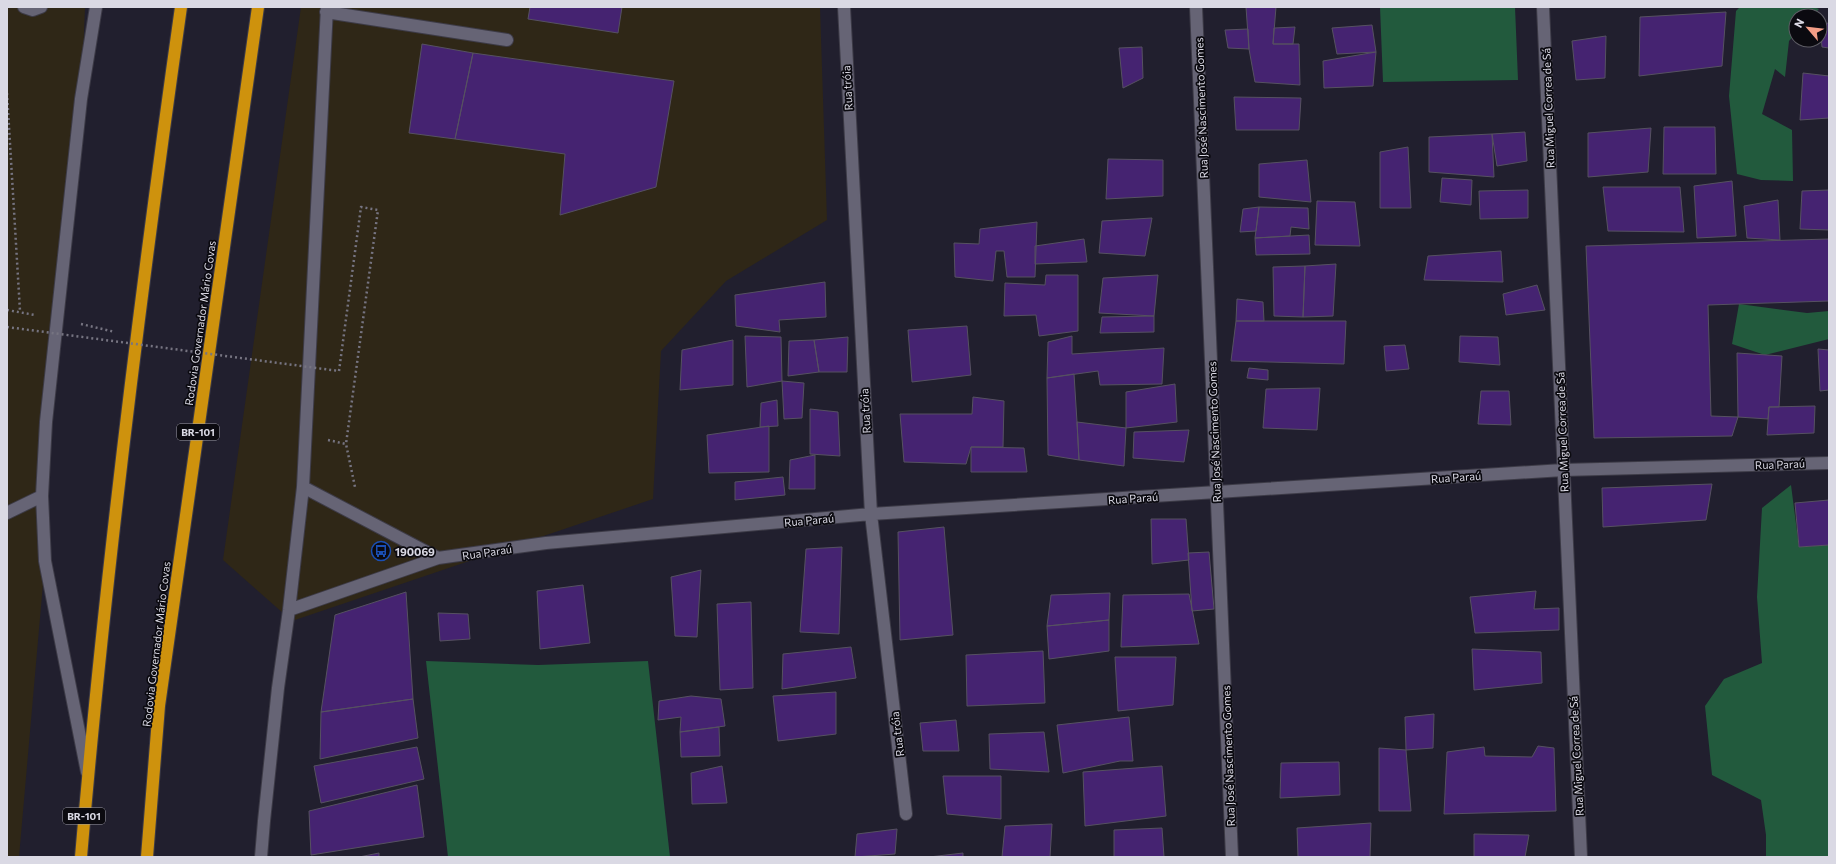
<svg xmlns="http://www.w3.org/2000/svg" width="1836" height="864" viewBox="0 0 1836 864" font-family="Commissioner,sans-serif">
<style>
.industrial{fill:#2f2717}
.forest{fill:#225a3d}
.building{fill:#452371;stroke:#565161}
.lines{fill:none;stroke-linecap:round;stroke-linejoin:round}
.minor-casing{stroke:#3d3b47;stroke-width:14}
.highway-casing{stroke:#3d3b47;stroke-width:14}
.path{stroke:#767481;stroke-width:2.5;stroke-dasharray:2 3;stroke-linecap:butt}
.minor{stroke:#666475;stroke-width:12}
.highway{stroke:#ce920d;stroke-width:12}
.path-bridge{stroke:#767481;stroke-width:2.5;stroke-dasharray:2 3;stroke-linecap:butt}
.labels{text-anchor:middle;dominant-baseline:central;stroke-width:3.5;stroke-linejoin:round;paint-order:stroke}
.shield{fill:#0b0a10;stroke:#9c9ba4;stroke-width:1}
.shield-label{font-size:10px;font-weight:bold;fill:#dad9e4}
.street-label{font-size:11px;fill:#dad9e4;stroke:#0b0a10}
.poi-label{font-size:11px;font-weight:bold;fill:#dad9e4;stroke:#0b0a10;text-anchor:start}
</style>
<rect width="100%" height="100%" fill="#211f2e"/>
<path class="industrial" d="M 7,7 L 85,7 L 79,155 L 42,496 L 45,561 L 19,857 L 7,857 Z
M 301,7 L 820,7 L 827,220 L 726,281 L 661,351 L 653,499 L 292,621 L 223,560 Z"/>
<path class="forest" d="M 1380,7 L 1515,7 L 1518,80 L 1383,82 Z
M 1740,7 L 1813,7 L 1819,9 L 1812,16 L 1796,16 L 1796,33 L 1789,41 L 1785,77 L 1775,69 L 1762,114 L 1792,130 L 1793,181 L 1761,180 L 1737,174 L 1729,96 L 1736,11 Z
M 1739,304 L 1807,313 L 1829,311 L 1829,339 L 1765,355 L 1732,344 Z
M 1791,485 L 1799,547 L 1829,545 L 1829,857 L 1766,857 L 1766,835 L 1761,800 L 1712,775 L 1705,706 L 1724,679 L 1762,663 L 1757,597 L 1762,508 Z
M 426,661 L 538,665 L 648,661 L 670,857 L 448,857 Z"/>
<path class="building" d="M 530,7 L 622,7 L 618,33 L 528,19 Z
M 1246,7 L 1276,7 L 1273,44 L 1299,44 L 1300,85 L 1255,82 L 1249,49 Z
M 1726,12 L 1722,66 L 1639,76 L 1640,17 Z
M 1829,23 L 1829,48 L 1822,47 L 1820,24 Z
M 1372,25 L 1376,52 L 1337,54 L 1332,28 Z
M 1295,27 L 1293,44 L 1273,44 L 1274,28 Z
M 1248,29 L 1249,49 L 1228,48 L 1225,30 Z
M 1606,36 L 1605,78 L 1576,80 L 1572,41 Z
M 422,44 L 473,53 L 455,139 L 409,133 Z
M 1142,47 L 1143,78 L 1123,88 L 1119,48 Z
M 1376,52 L 1373,86 L 1324,88 L 1323,61 Z
M 473,53 L 674,81 L 656,187 L 560,215 L 565,154 L 455,139 Z
M 1803,73 L 1829,76 L 1829,118 L 1800,120 Z
M 1234,97 L 1301,98 L 1299,130 L 1236,130 Z
M 1664,127 L 1715,127 L 1716,174 L 1663,174 Z
M 1651,128 L 1648,172 L 1588,177 L 1588,133 Z
M 1525,132 L 1527,161 L 1497,166 L 1492,134 Z
M 1492,134 L 1494,177 L 1429,172 L 1429,137 Z
M 1408,147 L 1411,208 L 1380,208 L 1380,152 Z
M 1108,159 L 1163,160 L 1163,196 L 1106,199 Z
M 1307,160 L 1311,202 L 1259,197 L 1259,164 Z
M 1442,178 L 1472,180 L 1471,205 L 1440,202 Z
M 1732,181 L 1736,236 L 1697,238 L 1694,186 Z
M 1603,187 L 1680,187 L 1684,232 L 1608,231 Z
M 1528,190 L 1528,218 L 1480,219 L 1479,191 Z
M 1829,190 L 1829,230 L 1800,229 L 1802,191 Z
M 1778,200 L 1780,240 L 1747,238 L 1744,206 Z
M 1317,201 L 1355,202 L 1360,246 L 1315,245 Z
M 1259,207 L 1308,208 L 1309,229 L 1291,227 L 1290,236 L 1255,238 Z
M 1259,207 L 1256,231 L 1240,232 L 1243,209 Z
M 1152,218 L 1145,256 L 1099,253 L 1102,221 Z
M 1037,222 L 1035,277 L 1007,277 L 1004,251 L 996,251 L 993,281 L 955,277 L 954,243 L 979,244 L 980,229 Z
M 1309,235 L 1310,254 L 1256,255 L 1255,238 Z
M 1084,239 L 1087,262 L 1035,264 L 1035,246 Z
M 1829,239 L 1829,301 L 1708,305 L 1711,416 L 1738,417 L 1732,436 L 1594,438 L 1586,246 Z
M 1501,251 L 1503,282 L 1424,280 L 1428,256 Z
M 1336,264 L 1333,316 L 1303,317 L 1305,266 Z
M 1305,266 L 1303,317 L 1274,316 L 1273,267 Z
M 1046,275 L 1078,275 L 1078,331 L 1039,336 L 1036,315 L 1004,316 L 1005,283 L 1045,285 Z
M 1158,275 L 1154,316 L 1099,313 L 1103,278 Z
M 825,282 L 826,317 L 779,320 L 780,332 L 736,326 L 735,295 Z
M 1537,285 L 1545,310 L 1506,315 L 1503,294 Z
M 1237,299 L 1263,302 L 1264,321 L 1236,321 Z
M 1154,316 L 1154,332 L 1100,333 L 1102,317 Z
M 1236,321 L 1346,321 L 1344,364 L 1231,361 Z
M 967,326 L 971,375 L 912,382 L 908,330 Z
M 745,336 L 781,337 L 782,381 L 747,387 Z
M 1072,336 L 1072,354 L 1164,348 L 1162,384 L 1100,385 L 1098,371 L 1047,378 L 1048,342 Z
M 1460,336 L 1498,337 L 1500,365 L 1459,362 Z
M 848,337 L 847,372 L 819,372 L 814,340 Z
M 733,340 L 733,385 L 680,390 L 682,350 Z
M 814,340 L 819,372 L 788,376 L 789,341 Z
M 1405,345 L 1409,369 L 1386,371 L 1384,346 Z
M 1818,349 L 1829,350 L 1829,390 L 1820,391 Z
M 1737,353 L 1782,356 L 1779,407 L 1769,407 L 1768,419 L 1738,417 Z
M 1249,368 L 1268,370 L 1268,380 L 1247,378 Z
M 1074,374 L 1077,422 L 1079,460 L 1048,455 L 1047,378 Z
M 782,381 L 804,383 L 802,418 L 784,419 Z
M 1175,384 L 1177,422 L 1126,428 L 1126,392 Z
M 1320,388 L 1317,430 L 1263,428 L 1266,389 Z
M 1481,391 L 1509,391 L 1511,425 L 1478,424 Z
M 973,397 L 1004,401 L 1003,447 L 971,447 L 966,464 L 904,462 L 900,414 L 972,414 Z
M 777,400 L 778,426 L 760,427 L 761,403 Z
M 1815,406 L 1814,433 L 1767,435 L 1769,407 Z
M 810,409 L 838,412 L 840,456 L 810,454 Z
M 1077,422 L 1126,428 L 1124,466 L 1079,460 Z
M 769,426 L 769,472 L 709,473 L 707,435 Z
M 1189,430 L 1184,462 L 1133,458 L 1134,432 Z
M 971,447 L 1024,448 L 1027,472 L 971,472 Z
M 815,455 L 815,489 L 789,489 L 790,460 Z
M 783,477 L 785,495 L 735,500 L 735,482 Z
M 1712,484 L 1706,520 L 1603,527 L 1602,488 Z
M 1829,500 L 1829,545 L 1799,547 L 1795,503 Z
M 1151,519 L 1186,519 L 1189,560 L 1152,564 Z
M 944,527 L 953,635 L 900,640 L 898,532 Z
M 842,547 L 839,634 L 800,632 L 806,549 Z
M 1209,552 L 1214,609 L 1192,611 L 1188,553 Z
M 701,570 L 697,637 L 675,636 L 671,577 Z
M 583,585 L 590,643 L 540,649 L 537,591 Z
M 1536,591 L 1534,609 L 1559,608 L 1559,630 L 1475,633 L 1470,597 Z
M 406,592 L 413,699 L 321,712 L 335,615 Z
M 1110,593 L 1109,620 L 1047,626 L 1051,595 Z
M 1189,594 L 1199,644 L 1121,647 L 1123,595 Z
M 751,602 L 753,688 L 720,690 L 717,604 Z
M 438,613 L 468,614 L 470,639 L 440,641 Z
M 1109,620 L 1109,651 L 1049,659 L 1047,626 Z
M 851,647 L 856,678 L 782,689 L 783,654 Z
M 1472,649 L 1541,652 L 1542,683 L 1474,690 Z
M 1043,651 L 1045,703 L 967,706 L 966,655 Z
M 1115,657 L 1176,657 L 1173,705 L 1118,711 Z
M 836,692 L 836,734 L 778,741 L 773,696 Z
M 691,696 L 721,699 L 725,726 L 680,732 L 681,717 L 658,720 L 659,701 Z
M 413,699 L 418,738 L 320,759 L 321,712 Z
M 1434,714 L 1433,748 L 1406,750 L 1405,717 Z
M 1129,717 L 1133,761 L 1120,761 L 1063,773 L 1057,725 Z
M 956,720 L 959,751 L 923,751 L 920,723 Z
M 719,727 L 720,756 L 681,757 L 680,732 Z
M 1044,732 L 1049,772 L 990,769 L 989,734 Z
M 1538,746 L 1554,748 L 1556,811 L 1444,814 L 1447,752 L 1484,747 L 1485,756 L 1532,757 Z
M 417,747 L 424,779 L 321,803 L 314,766 Z
M 1379,748 L 1406,750 L 1411,811 L 1379,811 Z
M 1339,762 L 1340,795 L 1280,798 L 1281,763 Z
M 722,766 L 727,803 L 692,804 L 691,773 Z
M 1162,766 L 1166,816 L 1085,826 L 1083,772 Z
M 943,776 L 1001,776 L 1001,819 L 947,814 Z
M 417,785 L 424,837 L 311,855 L 309,811 Z
M 1371,823 L 1370,857 L 1298,857 L 1297,828 Z
M 1052,824 L 1050,857 L 1002,857 L 1005,826 Z
M 1162,828 L 1164,857 L 1114,857 L 1114,830 Z
M 897,829 L 895,854 L 855,857 L 857,834 Z
M 1474,834 L 1529,835 L 1525,857 L 1474,857 Z
M 379,853 L 379,857 L 359,857 Z
M 963,853 L 963,857 L 929,857 Z"/>
<g class="lines">
<defs>
<path id="minor" d="M 24,7 L 33,10 L 41,7
M 844,7 L 871,514 L 906,814
M 1196,7 L 1232,857
M 1543,7 L 1581,857
M 326,12 L 507,40
M 303,487 L 438,558
M 7,513 L 42,496
M 289,610 L 438,558 L 546,543 L 871,514 L 1563,470 L 1829,463
M 87,772 L 45,561 L 42,496 L 46,422 L 81,99 L 96,7
M 261,857 L 264,821 L 278,688 L 289,610 L 303,487 L 327,7"/>
<path id="highway" d="M 81,857 C 105,573 141,289 181,7
M 147,857 L 159,706 L 258,7"/>
</defs>
<use href="#minor" class="minor-casing"/>
<use href="#highway" class="highway-casing"/>
<path class="path" d="M 7,93 L 20,311
M 7,310 L 35,315
M 81,324 L 115,332
M 339,371 L 361,207 L 378,210 L 346,444
M 328,440 L 346,444 L 355,487"/>
<use href="#minor" class="minor"/>
<use href="#highway" class="highway"/>
<path class="path-bridge" d="M 7,327 L 339,371"/>
</g>
<defs>
<symbol id="bus-ring" viewBox="-11 -11 22 22"><circle r="9.5" fill="#0b0a10" stroke="#1a4fb4" stroke-width="1.5"/><path d="M-5-6H5V4H4V6H2V4H-2V6H-4V4H-5ZM-3.5-4V0h7V-4ZM-3.5 1.2v1.5H-2V1.2ZM2 1.2v1.5H3.5V1.2Z" fill="#1a4fb4"/></symbol>
</defs>
<g fill-rule="evenodd">
<use href="#bus-ring" x="370" y="540" width="22" height="22"/>
</g>
<g class="labels">
<g class="shield">
<rect x="177" y="424" width="42" height="16" rx="3"/>
<rect x="63" y="808" width="42" height="16" rx="3"/>
</g>
<g class="shield-label">
<text x="198" y="432">BR-101</text>
<text x="84" y="816">BR-101</text>
</g>
<g class="street-label">
<text transform="translate(847 88) rotate(-93)">Rua tróia</text>
<text transform="translate(1201 108) rotate(-92)">Rua José Nascimento Gomes</text>
<text transform="translate(1548 108) rotate(-92)">Rua Miguel Correa de Sá</text>
<text transform="translate(200 323) rotate(-82)">Rodovia Governador Mário Covas</text>
<text transform="translate(865 411) rotate(-93)">Rua tróia</text>
<text transform="translate(1214 432) rotate(-92)">Rua José Nascimento Gomes</text>
<text transform="translate(1562 432) rotate(-92)">Rua Miguel Correa de Sá</text>
<text transform="translate(1780 464) rotate(-2)">Rua Paraú</text>
<text transform="translate(1456 477) rotate(-4)">Rua Paraú</text>
<text transform="translate(1133 498) rotate(-4)">Rua Paraú</text>
<text transform="translate(809 520) rotate(-5)">Rua Paraú</text>
<text transform="translate(487 552) rotate(-8)">Rua Paraú</text>
<text transform="translate(156 644) rotate(-83)">Rodovia Governador Mário Covas</text>
<text transform="translate(897 734) rotate(-97)">Rua tróia</text>
<text transform="translate(1228 756) rotate(-92)">Rua José Nascimento Gomes</text>
<text transform="translate(1576 756) rotate(-93)">Rua Miguel Correa de Sá</text>
</g>
<g class="poi-label">
<text x="395" y="551">190069</text>
</g>
</g>
<rect width="1836" height="864" fill="none" stroke="#dad9e4" stroke-width="16"/>
<g transform="translate(1808 28) rotate(298)"><circle r="19" fill="#0b0a10" stroke="#5e5d65"/>
<path d="M0-3L7 15L0 10L-7 15Z" fill="#f49e87"/>
<text y="-6" font-size="11" font-weight="bold" text-anchor="middle" fill="#dad9e4">N</text>
</g>
</svg>
